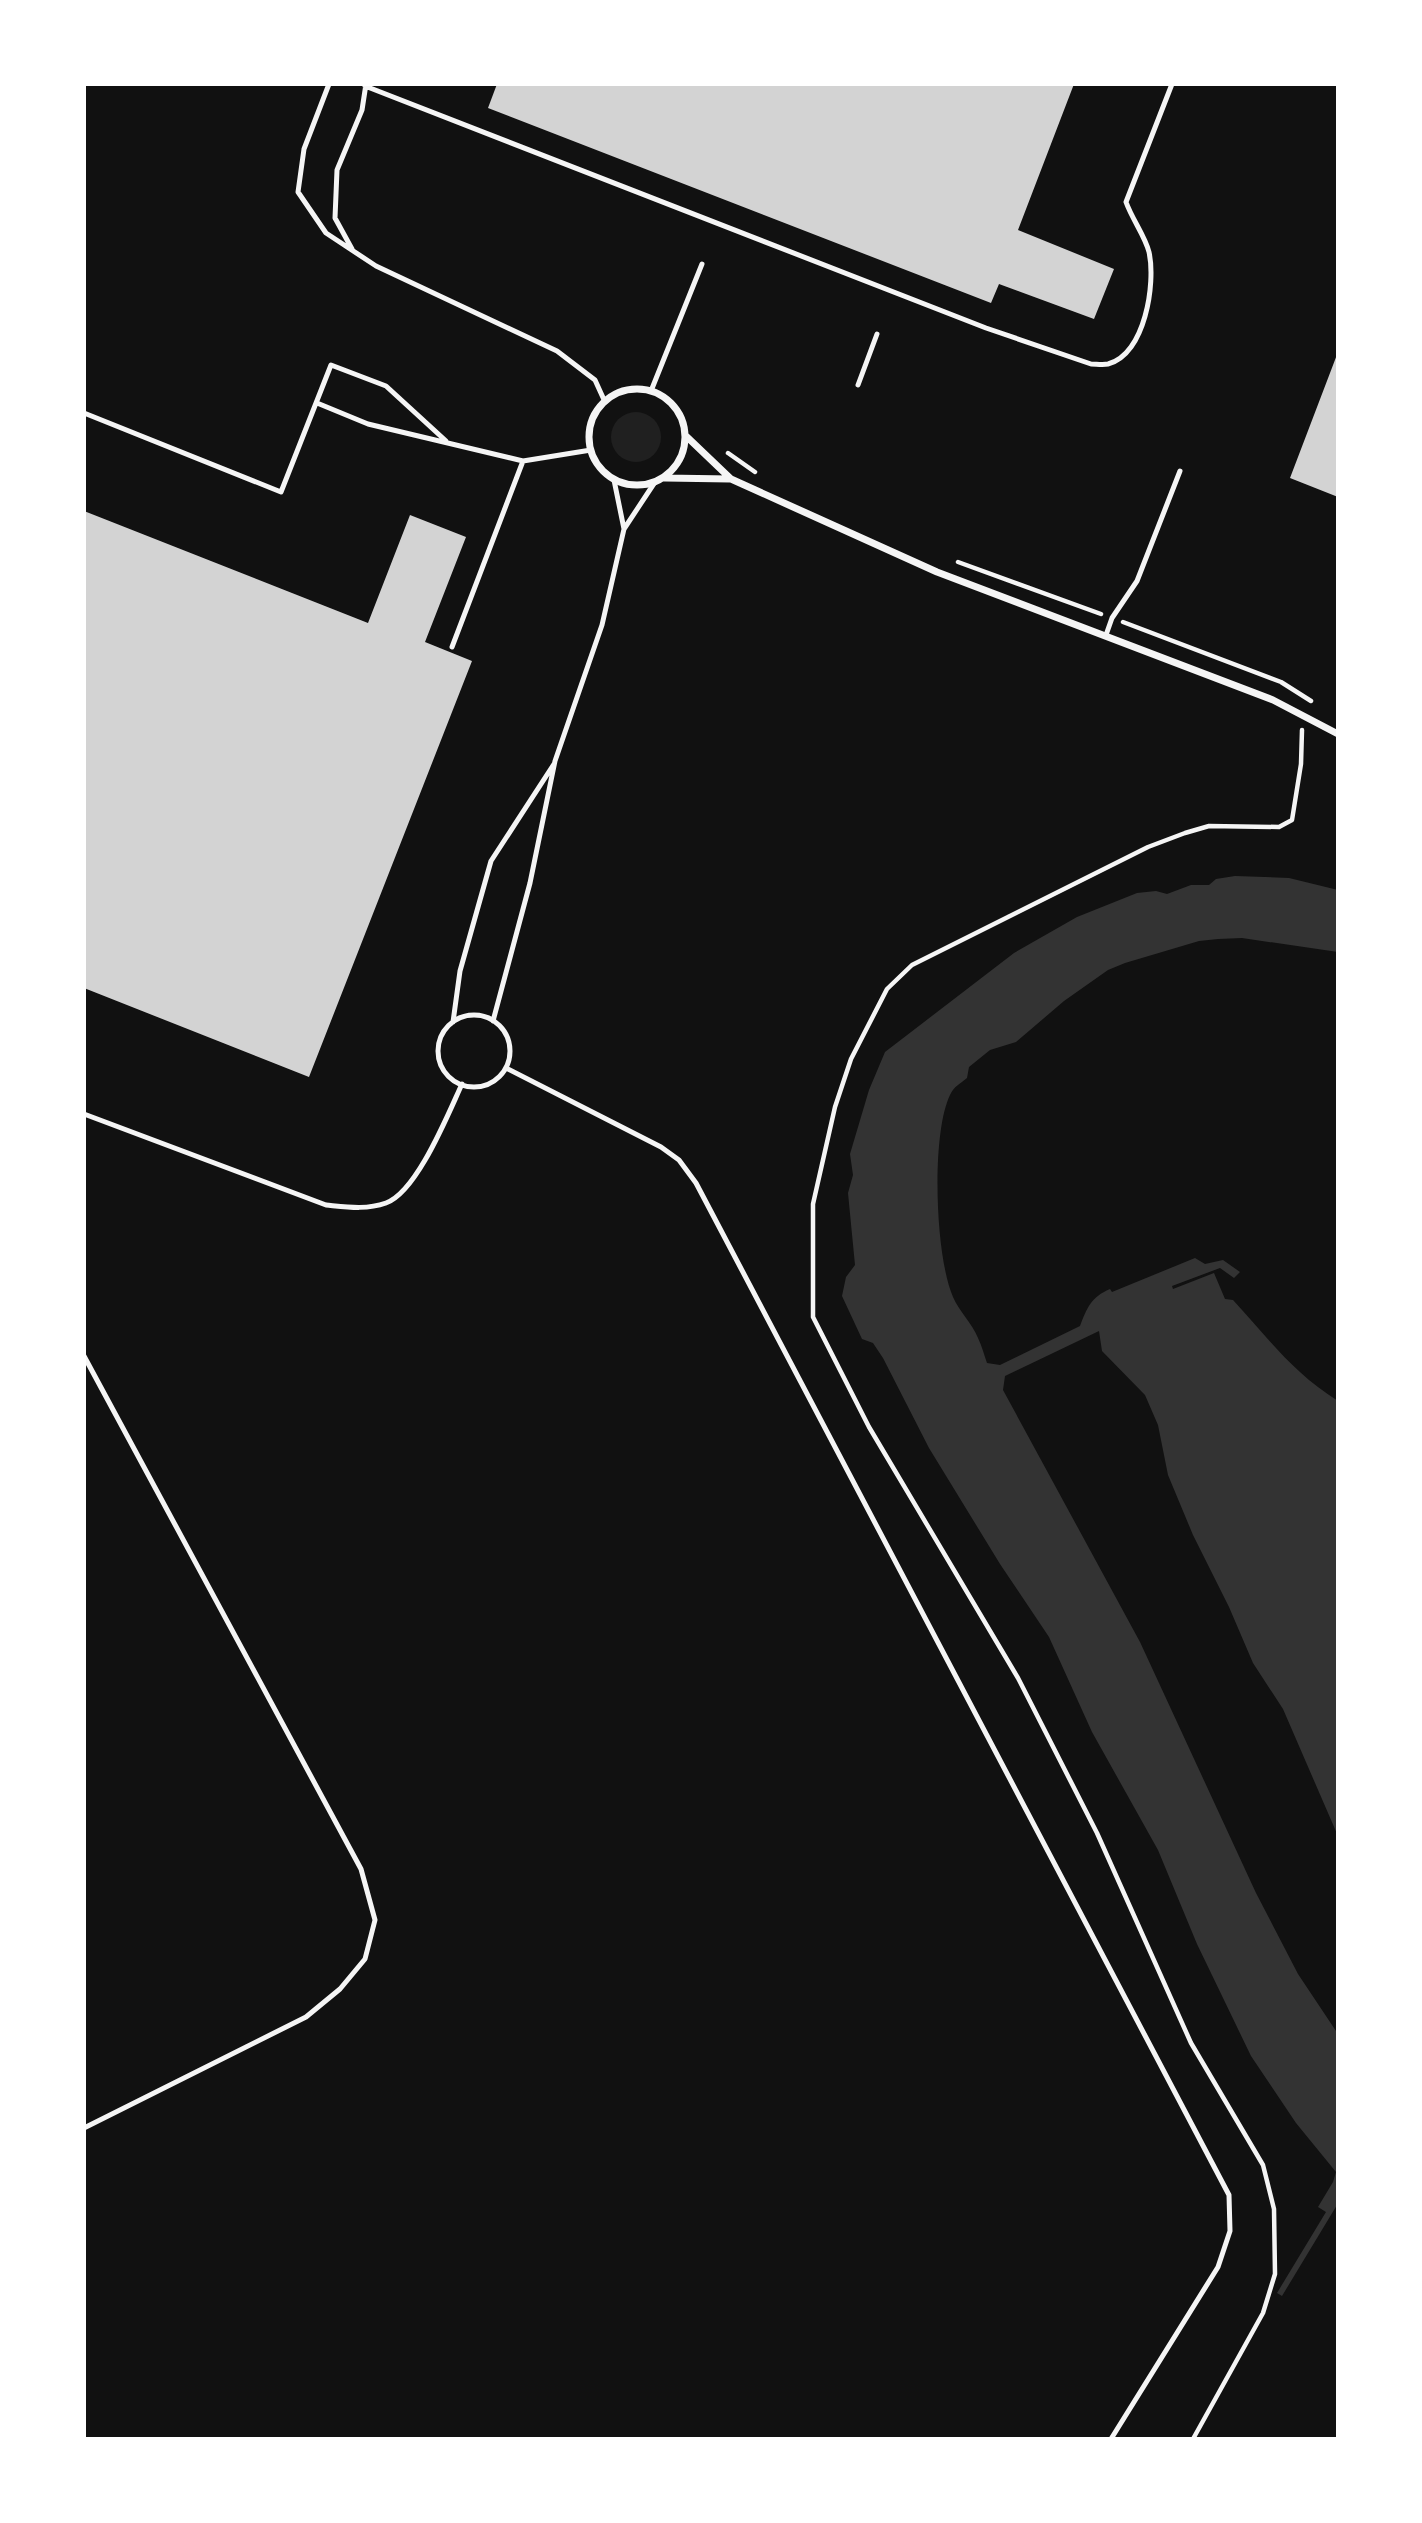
<svg xmlns="http://www.w3.org/2000/svg" width="1422" height="2523" viewBox="0 0 1422 2523" font-family="Manrope,sans-serif">
<style>
.green{fill:#202020}
.water{fill:#333}
.building{fill:#d3d3d3}
.lines{fill:none;stroke-linecap:round;stroke-linejoin:round}
.path{stroke:#f5f5f5;stroke-width:4.5}
.service{stroke:#f5f5f5;stroke-width:5}
.minor{stroke:#f5f5f5;stroke-width:7}
</style>
<rect width="100%" height="100%" fill="#111"/>
<path class="green" d="M611 437a25 25 0 1 1 50 0a25 25 0 1 1-50 0Z"/>
<path class="water" d="M 1235,876 L 1289,878 L 1338,890 L 1338,952 L 1242,938 L 1218,939 L 1199,941 L 1125,963 L 1108,970 L 1064,1001 L 1016,1042 L 990,1050 L 969,1067 L 967,1078 C 960,1084 954,1086 950,1095 C 931,1134 935,1256 953,1297 C 959,1311 972,1323 978,1338 C 982,1346 984,1355 987,1363 L 1000,1365 L 1080,1326 C 1087,1308 1091,1297 1110,1289 L 1112,1292 L 1195,1258 L 1205,1264 L 1223,1260 L 1240,1272 L 1234,1278 L 1220,1268 L 1172,1286 L 1173,1289 L 1214,1273 L 1225,1299 L 1233,1300 C 1269,1339 1292,1372 1338,1401 L 1338,1836 L 1283,1709 L 1253,1663 L 1229,1607 L 1193,1535 L 1168,1475 L 1158,1425 L 1145,1395 L 1102,1351 L 1099,1331 L 1005,1376 L 1003,1390 L 1140,1642 L 1256,1893 L 1298,1974 L 1338,2034 L 1337,2205 L 1282,2296 L 1277,2293 L 1326,2212 L 1318,2207 L 1333,2182 L 1336,2172 L 1296,2123 L 1251,2056 L 1197,1944 L 1158,1850 L 1092,1732 L 1049,1637 L 1000,1564 L 929,1448 L 883,1358 L 873,1343 L 862,1339 L 842,1296 L 846,1277 L 855,1265 L 848,1193 L 853,1175 L 850,1154 L 869,1090 L 885,1052 L 1014,953 L 1077,917 L 1137,893 L 1156,891 L 1167,894 L 1191,885 L 1209,885 L 1216,879 Z"/>
<path class="building" d="M 497,84 L 1074,84 L 1018,230 L 1114,269 L 1094,319 L 999,284 L 991,303 L 488,108 Z
M 1338,352 L 1338,497 L 1290,478 Z
M 84,511 L 368,623 L 410,515 L 466,537 L 425,642 L 472,661 L 309,1077 L 84,988 Z"/>
<g class="lines">
<path class="path" d="M 728,453 L 755,472
M 958,562 L 1101,614
M 1123,622 L 1281,682 L 1311,701
M 1193,2439 L 1263,2313 L 1275,2274 L 1274,2209 L 1263,2165 L 1191,2043 L 1097,1833 L 1018,1678 L 869,1427 L 813,1317 L 813,1204 L 835,1107 L 851,1059 L 887,989 L 912,965 L 1148,847 L 1185,833 L 1209,826 L 1279,827 L 1292,820 L 1301,764 L 1302,730"/>
<path class="service" d="M 329,84 L 304,149 L 298,192 L 326,233 L 376,266 L 557,351 L 595,380 L 605,402
M 365,86 L 986,328 L 1091,364 C 1096,364 1103,365 1108,364 C 1145,355 1156,283 1149,252 C 1145,236 1132,219 1126,202 L 1172,84
M 352,249 L 335,218 L 337,170 L 362,110 L 366,84
M 858,385 L 877,334
M 651,391 L 702,264
M 317,403 L 368,424 L 523,461 L 591,450
M 84,413 L 281,492 L 331,365 L 386,386 L 446,441
M 614,480 L 624,529
M 1106,635 L 1112,618 L 1137,581 L 1180,471
M 452,647 L 523,461
M438 1051a36 36 0 1 1 72 0a36 36 0 1 1-72 0Z
M 493,1021 L 530,883 L 555,761 L 602,625 L 624,529 L 655,482
M 453,1022 L 460,971 L 491,861 L 554,764
M 506,1068 L 661,1147 L 679,1160 L 696,1183 L 1229,2195 L 1230,2231 L 1218,2267 L 1111,2439
M 84,1114 L 326,1205 C 347,1207 366,1210 386,1203 C 417,1192 448,1114 462,1084
M 84,1356 L 361,1869 L 375,1920 L 365,1959 L 340,1989 L 306,2017 L 84,2128"/>
<path class="minor" d="M589 437a48 48 0 1 1 96 0a48 48 0 1 1-96 0Z
M 686,436 L 731,479 L 937,572 L 1273,700 L 1338,734
M 665,478 L 730,479"/>
</g>
<rect width="1422" height="2523" fill="none" stroke="#ffffff" stroke-width="172"/>
</svg>
